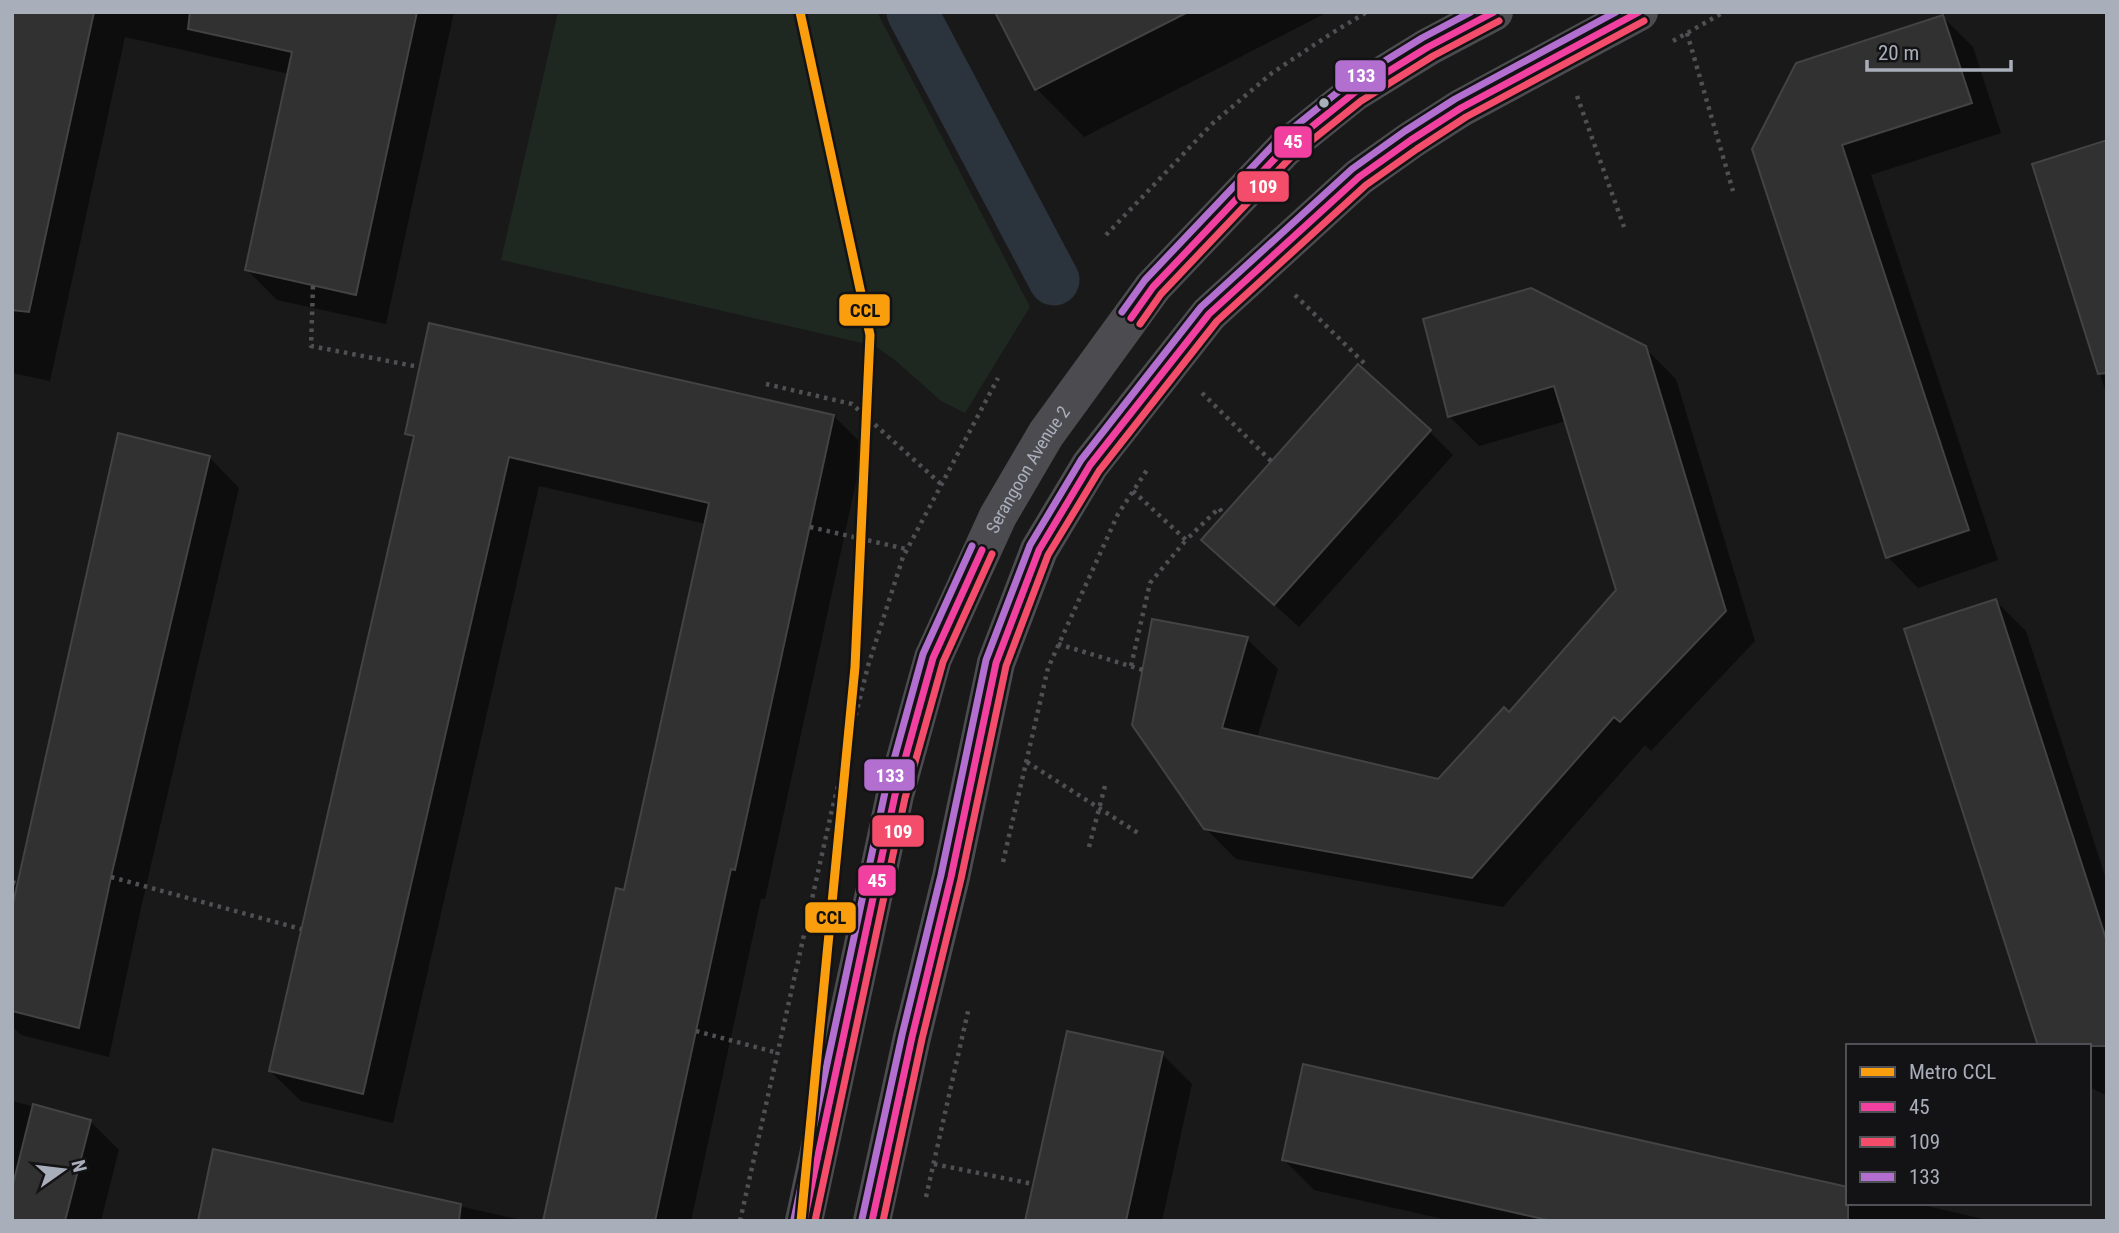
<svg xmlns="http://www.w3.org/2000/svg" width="2119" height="1233" viewBox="0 0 2119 1233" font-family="'Roboto Condensed',sans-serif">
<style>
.green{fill:#1e2720}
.shadow{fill:#0007}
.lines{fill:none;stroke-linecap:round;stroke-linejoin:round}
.canal{stroke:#2b333c;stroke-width:51}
.building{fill:#313132;stroke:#424345;stroke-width:2}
.path{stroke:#4f5054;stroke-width:4.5;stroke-dasharray:3.5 5;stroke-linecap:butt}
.secondary{stroke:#4c4c50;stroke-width:38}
.bus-1-casing{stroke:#131315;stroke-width:12}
.bus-2-casing{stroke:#131315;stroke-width:12}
.bus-3-casing{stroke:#131315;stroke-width:12}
.bus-1{stroke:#f240a1;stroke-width:7}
.bus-2{stroke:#f44d6c;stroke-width:7}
.bus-3{stroke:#b36fd0;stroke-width:7}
.metro-1-casing{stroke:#131315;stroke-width:14}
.metro-1{stroke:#fa9e0d;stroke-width:9}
.bus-dot{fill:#a9aebb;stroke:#131315;stroke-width:2.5}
.labels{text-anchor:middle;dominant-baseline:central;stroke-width:7;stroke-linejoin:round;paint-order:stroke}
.street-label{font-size:18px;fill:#a9aebb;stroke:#131315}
.line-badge{stroke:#131315;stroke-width:2.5}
.badge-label{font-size:19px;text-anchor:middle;font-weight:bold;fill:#fff}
.pale-badge-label{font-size:19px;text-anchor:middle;font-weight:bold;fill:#111}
</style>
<rect width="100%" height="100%" fill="#191919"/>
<path class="green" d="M 558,12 L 877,12 L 1030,307 L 965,413 L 941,401 L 896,361 L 875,346 L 501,260 Z"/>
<path class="shadow" d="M 12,12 L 454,12 L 386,324 L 277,300 L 247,270 L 289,74 L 125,37 L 50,381 L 12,373 Z
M 997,12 L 1328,12 L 1084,137 L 1037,89 Z
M 1943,17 L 1973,47 L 2001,133 L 1871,175 L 1998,560 L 1918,588 L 1888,557 L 1754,149 Z
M 2107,142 L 2107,396 L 2034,165 Z
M 1645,348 L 1676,379 L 1755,641 L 1651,751 L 1645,745 L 1503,907 L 1236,859 L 1205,828 L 1153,621 L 1247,639 L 1278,669 L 1257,738 L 1439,781 L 1510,715 L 1618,591 L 1566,421 L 1479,446 L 1449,416 Z
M 834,416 L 864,446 L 765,899 L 761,899 L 691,1221 L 545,1221 L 625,892 L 706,524 L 539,486 L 393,1123 L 301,1101 L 270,1071 L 415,441 L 407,433 Z
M 1429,431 L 1453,455 L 1299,627 L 1203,540 Z
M 209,457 L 239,488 L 141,908 L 109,1057 L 21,1035 L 12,1026 L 12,916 Z
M 1996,601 L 2026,631 L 2107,882 L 2107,1096 L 2089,1087 L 2089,1046 Z
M 1162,1054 L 1192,1084 L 1162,1221 L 1027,1221 Z
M 12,1101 L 90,1121 L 119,1150 L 101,1221 L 12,1221 Z
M 214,1151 L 526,1221 L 199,1221 Z
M 1284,1160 L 1848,1203 L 1914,1203 L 1992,1221 L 1452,1221 L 1314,1190 Z"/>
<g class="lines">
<path class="canal" d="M 912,12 L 1054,280"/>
</g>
<path class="building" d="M 12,12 L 94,12 L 29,312 L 12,310 Z
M 190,12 L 417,12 L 356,295 L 245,270 L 292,52 L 188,29 Z
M 995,12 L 1188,12 L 1035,90 Z
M 1943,15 L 1972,103 L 1842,145 L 1969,530 L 1886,558 L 1752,149 L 1796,63 Z
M 2107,140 L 2107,373 L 2098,374 L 2032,164 Z
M 1531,288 L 1646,346 L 1726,611 L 1620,722 L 1614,717 L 1472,878 L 1204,829 L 1132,725 L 1152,619 L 1248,637 L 1222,728 L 1438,779 L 1504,707 L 1509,712 L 1616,590 L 1554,386 L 1448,417 L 1423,319 Z
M 429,323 L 834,415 L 735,870 L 731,869 L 655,1221 L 543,1221 L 616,888 L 624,890 L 709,503 L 509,457 L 363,1094 L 269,1071 L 414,436 L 405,434 Z
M 1358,364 L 1431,430 L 1274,605 L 1201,540 Z
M 118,433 L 210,456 L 111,877 L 79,1028 L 12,1011 L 12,908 Z
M 1996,599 L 2107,942 L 2107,1046 L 2038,1046 L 1904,629 Z
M 1067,1031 L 1163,1052 L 1126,1221 L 1025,1221 Z
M 1303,1064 L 1848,1187 L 1848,1221 L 1552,1221 L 1282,1160 Z
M 33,1104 L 91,1120 L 65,1221 L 12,1221 L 12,1188 Z
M 213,1149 L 461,1204 L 459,1221 L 198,1221 Z"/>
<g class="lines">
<path class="path" d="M 1687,33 L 1733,191
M 1673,41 L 1724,12
M 1577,96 L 1624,227
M 1106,235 L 1212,124 L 1272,73 L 1332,33 L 1367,12
M 313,286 L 311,346 L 419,367
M 1295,295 L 1364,363
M 766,384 L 852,404 L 942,485
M 1202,393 L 1271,461
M 1133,491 L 1186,540 L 1219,508 L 1224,515
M 810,527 L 906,549
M 1058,644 L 1143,670
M 1131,666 L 1150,583 L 1186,540
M 1027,762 L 1138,833
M 1089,847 L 1106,782
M 1003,862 L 1048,668 L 1118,514 L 1147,470
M 111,877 L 301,929
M 12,882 L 18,884
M 696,1031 L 778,1053
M 934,1164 L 1033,1184
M 926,1197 L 969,1007
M 740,1221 L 831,814 L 868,666 L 903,557 L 998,378"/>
<g class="secondary">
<path id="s1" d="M 804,1221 L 895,795 L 933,658 L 998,516 L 1046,434 L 1153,287 L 1284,149 L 1355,92 L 1428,47 L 1494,12"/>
<path d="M 872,1221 L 912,1037 L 951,877 L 996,663 L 1039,550 L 1090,465 L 1209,314 L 1359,177 L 1411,140 L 1461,108 L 1639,12"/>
</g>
<defs>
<path id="bus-1" d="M 1131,318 L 1153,287 L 1284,149 L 1355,92 L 1428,47 L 1494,12
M 804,1221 L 895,795 L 933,658 L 982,550
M 872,1221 L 912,1037 L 951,877 L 996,663 L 1039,550 L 1090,465 L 1209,314 L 1359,177 L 1411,140 L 1461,108 L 1639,12"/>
<path id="bus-2" d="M 1140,324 L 1161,294 L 1291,157 L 1361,101 L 1433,56 L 1499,21
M 815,1221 L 905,798 L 943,662 L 992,554
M 883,1221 L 922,1039 L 961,879 L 1006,666 L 1048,555 L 1099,471 L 1217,321 L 1366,185 L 1417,149 L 1466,117 L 1644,21"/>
<path id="bus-3" d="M 1122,312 L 1145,280 L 1277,141 L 1349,83 L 1422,38 L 1471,12
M 794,1219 L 885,792 L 923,654 L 972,546
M 862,1219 L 902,1035 L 941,875 L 986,660 L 1030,545 L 1081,460 L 1201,307 L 1352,169 L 1405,131 L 1455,99 L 1616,12"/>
</defs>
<use href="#bus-1" class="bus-1-casing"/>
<use href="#bus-2" class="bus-2-casing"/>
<use href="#bus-3" class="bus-3-casing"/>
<use href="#bus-1" class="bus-1"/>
<use href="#bus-2" class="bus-2"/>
<use href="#bus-3" class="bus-3"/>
<defs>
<path id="metro-1" d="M 800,12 L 870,335 L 855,667 L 801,1221"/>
</defs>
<use href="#metro-1" class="metro-1-casing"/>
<use href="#metro-1" class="metro-1"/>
</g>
<circle class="bus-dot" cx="1324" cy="103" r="6"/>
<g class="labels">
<g class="street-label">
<text stroke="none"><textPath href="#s1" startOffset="789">Serangoon Avenue 2</textPath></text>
</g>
</g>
<g class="line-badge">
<rect x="1334" y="59" width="53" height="34" rx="7" fill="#b36fd0"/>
<rect x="1273" y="125" width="40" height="34" rx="7" fill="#f240a1"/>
<rect x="1236" y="170" width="54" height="33" rx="7" fill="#f44d6c"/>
<rect x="838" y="293" width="53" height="34" rx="7" fill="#fa9e0d"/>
<rect x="863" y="758" width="53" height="34" rx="7" fill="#b36fd0"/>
<rect x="871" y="814" width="54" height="34" rx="7" fill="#f44d6c"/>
<rect x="857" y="864" width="40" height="33" rx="7" fill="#f240a1"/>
<rect x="804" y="901" width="53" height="33" rx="7" fill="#fa9e0d"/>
</g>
<g class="badge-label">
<text x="1361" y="82">133</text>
<text x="1293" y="148">45</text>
<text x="1263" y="193">109</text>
<text x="890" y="782">133</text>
<text x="898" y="838">109</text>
<text x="877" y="887">45</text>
</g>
<g class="pale-badge-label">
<text x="865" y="317">CCL</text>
<text x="831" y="924">CCL</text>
</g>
<rect width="2119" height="1233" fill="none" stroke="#a9aebb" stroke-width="28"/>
<rect x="1846" y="1044" width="245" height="161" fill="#131315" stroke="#4f5157" stroke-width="2"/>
<rect x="1860" y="1067" width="35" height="10" fill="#fa9e0d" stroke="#4f5157" stroke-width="2"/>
<text x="1909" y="1079" font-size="21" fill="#a9aebb">Metro CCL</text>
<rect x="1860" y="1102" width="35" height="10" fill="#f240a1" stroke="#4f5157" stroke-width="2"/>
<text x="1909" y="1114" font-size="21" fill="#a9aebb">45</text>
<rect x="1860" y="1137" width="35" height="10" fill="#f44d6c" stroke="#4f5157" stroke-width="2"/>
<text x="1909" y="1149" font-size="21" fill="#a9aebb">109</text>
<rect x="1860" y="1172" width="35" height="10" fill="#b36fd0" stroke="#4f5157" stroke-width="2"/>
<text x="1909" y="1184" font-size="21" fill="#a9aebb">133</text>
<g transform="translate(63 1170) rotate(76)" stroke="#131315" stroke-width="5" paint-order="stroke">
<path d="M0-5L12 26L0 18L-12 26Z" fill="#a9aebb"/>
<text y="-10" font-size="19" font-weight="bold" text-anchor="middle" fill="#a9aebb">N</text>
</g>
<path d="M1867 60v10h144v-10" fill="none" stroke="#a9aebb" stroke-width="3.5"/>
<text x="1878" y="60" font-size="21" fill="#a9aebb" stroke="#131315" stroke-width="5" paint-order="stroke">20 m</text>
</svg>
